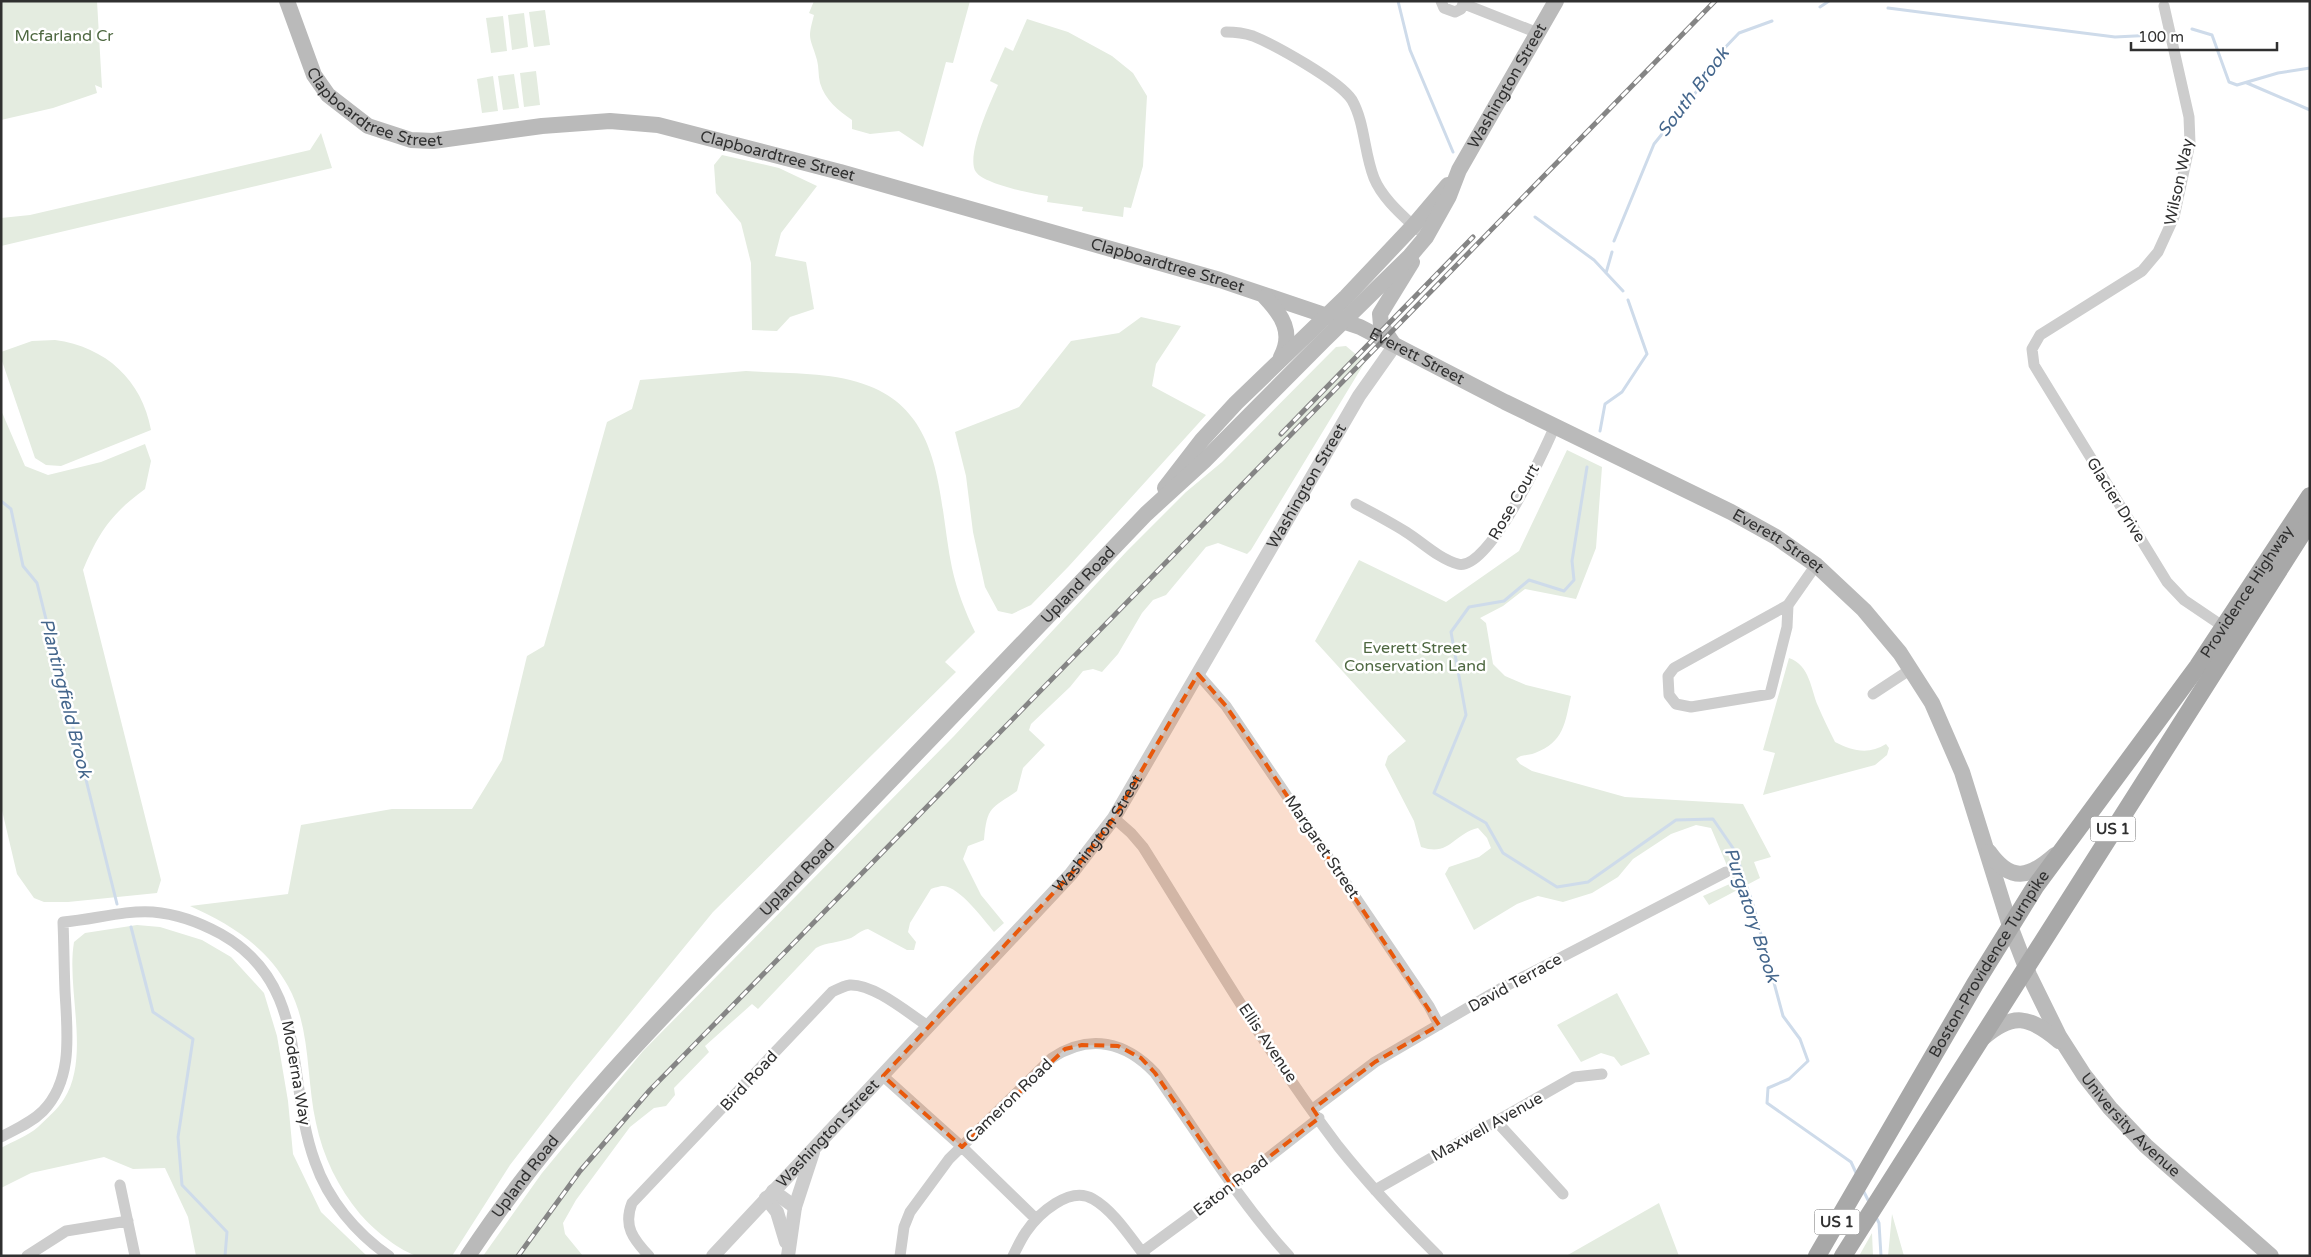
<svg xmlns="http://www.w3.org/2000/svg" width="2311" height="1257" viewBox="0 0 2311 1257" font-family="'Varela Round',sans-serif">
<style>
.green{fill:#e4ece0}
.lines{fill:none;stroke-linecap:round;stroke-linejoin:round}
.stream{stroke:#cedbea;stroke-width:3}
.minor{stroke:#cdcdcd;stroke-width:11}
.tertiary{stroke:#cdcdcd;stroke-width:14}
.secondary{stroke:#bababa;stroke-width:16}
.primary{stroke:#a8a8a8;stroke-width:18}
.rail-casing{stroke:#858585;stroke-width:5}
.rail{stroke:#fff;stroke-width:3;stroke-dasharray:9;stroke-linecap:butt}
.marked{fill:#e8590c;fill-opacity:0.2;stroke:#e8590c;stroke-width:4;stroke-dasharray:10 6;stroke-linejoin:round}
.labels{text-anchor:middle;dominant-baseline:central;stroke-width:5;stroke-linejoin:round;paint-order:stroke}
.shield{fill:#fff;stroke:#6e6e6e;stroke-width:1}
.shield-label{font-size:15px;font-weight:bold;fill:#303030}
.park-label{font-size:16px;fill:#4e6841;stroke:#fff}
.street-label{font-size:16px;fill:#303030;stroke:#fff}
.water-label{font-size:18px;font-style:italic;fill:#44668c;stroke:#fff}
</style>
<rect width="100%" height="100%" fill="#fff"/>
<path class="green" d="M 1,1 L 97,1 L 102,88 L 95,85 L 97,93 L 53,108 L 1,120 Z
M 814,1 L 970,1 L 953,63 L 946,62 L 923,147 L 899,131 L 870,134 L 852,129 L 852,120 C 838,110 825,100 820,83 C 818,75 819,67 817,60 C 810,36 807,41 814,15 L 809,13 Z
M 545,10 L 550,45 L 534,47 L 529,12 Z
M 524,13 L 528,47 L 512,50 L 508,15 Z
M 503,16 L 507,51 L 491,53 L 486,18 Z
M 1027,19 L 1068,32 L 1112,56 L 1133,73 L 1147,96 L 1143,166 L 1131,208 L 1124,207 L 1123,217 L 1082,211 L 1083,207 L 1047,202 L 1048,196 C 1033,194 984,184 976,172 C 965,157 991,101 998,85 L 990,81 L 1005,47 L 1013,51 Z
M 536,71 L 540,105 L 524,107 L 520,73 Z
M 514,74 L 519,108 L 503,110 L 498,76 Z
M 493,76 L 498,111 L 482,113 L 477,79 Z
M 321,133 L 332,168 L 1,246 L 1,218 L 30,215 L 310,150 Z
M 722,155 L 779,168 L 817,186 L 781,233 L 775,256 L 806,262 L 814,309 L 790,317 L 777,331 L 752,330 L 751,263 L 741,223 L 716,193 L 714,165 Z
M 1141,317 L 1181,326 L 1156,364 L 1152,386 L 1206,415 L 1069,566 L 1031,605 L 1012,614 L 998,611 L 985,587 L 973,532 L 966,476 L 955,432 L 1019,407 L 1071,341 L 1119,333 Z
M 55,340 C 106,347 142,380 151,430 L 61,466 L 46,465 L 35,458 L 1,358 L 1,352 L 32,341 Z
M 1346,346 L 1365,362 L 1251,550 L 1247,554 L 1218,543 L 1206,547 L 1166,595 L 1153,600 L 1142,613 L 1118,654 L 1102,672 L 1093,669 L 1083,671 L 1070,687 L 1031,724 L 1029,730 L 1045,745 L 1023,768 L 1017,791 C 991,809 987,806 984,840 L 968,846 L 963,859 L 981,895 L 1004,923 L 994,932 C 984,920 960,887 943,886 C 940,886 934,888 931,889 L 910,923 L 908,932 L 916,942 L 914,950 L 907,950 L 868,929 C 861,930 857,935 851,938 C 838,943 827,942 816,948 L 758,1009 L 752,1004 L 705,1046 L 709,1052 L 674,1088 L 675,1095 L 666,1106 L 654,1108 L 630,1127 L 576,1200 L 563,1223 L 565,1234 L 583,1256 L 483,1256 L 542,1173 L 643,1051 L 954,736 L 1127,551 L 1186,492 L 1222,462 L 1336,347 Z
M 746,371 C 786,374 832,371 869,386 C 945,415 938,502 952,568 C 957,591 965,611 975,632 L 945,662 L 956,672 L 713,912 L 573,1083 L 510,1165 L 452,1256 C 441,1256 424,1257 414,1255 C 396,1248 373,1229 360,1214 C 338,1187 323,1157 316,1123 C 306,1078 311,1027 288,986 C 266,946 230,924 190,906 L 288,894 L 301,825 L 392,809 L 472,809 L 502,760 L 527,656 L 544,646 L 607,422 L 632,409 L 640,380 Z
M 1,410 L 25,466 L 48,475 L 101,462 L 145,444 L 151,461 L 145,489 C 111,514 99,532 83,570 L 161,880 L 157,893 L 68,902 L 44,902 L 34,898 L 17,874 L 1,806 Z
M 1567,450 L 1602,467 L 1596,548 L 1576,599 L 1525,589 L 1503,606 L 1480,618 L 1486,623 L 1493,664 L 1505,676 L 1526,685 L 1571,696 C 1565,723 1564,742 1535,753 C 1528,756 1522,754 1516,759 L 1520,764 L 1532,771 L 1625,797 L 1743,804 L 1771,857 L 1754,862 L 1760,878 L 1709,905 L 1703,896 L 1734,882 L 1711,828 L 1696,825 L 1671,834 L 1633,859 L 1618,877 L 1592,893 L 1563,902 L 1538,896 L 1517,904 L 1474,930 L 1445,874 L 1449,867 L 1479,857 L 1491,848 L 1487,838 L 1478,828 C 1453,834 1450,857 1421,847 L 1414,821 L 1385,765 L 1388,756 L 1406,741 L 1315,641 L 1359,560 L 1446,602 L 1519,551 Z
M 1789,658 C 1810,665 1811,690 1818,706 C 1823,718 1829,730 1835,742 C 1852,751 1869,755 1886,744 L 1889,748 L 1887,755 L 1875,765 L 1763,795 L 1775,753 L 1763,750 Z
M 137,925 L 160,927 L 202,940 L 231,957 L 264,993 L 277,1036 L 288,1101 L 293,1154 L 321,1212 L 367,1256 L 196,1256 L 188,1217 L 165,1168 L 133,1169 L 104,1157 L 31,1173 L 1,1188 L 1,1148 C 13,1141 28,1136 38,1127 C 46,1119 58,1109 64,1099 C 91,1057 66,989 74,942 L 85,933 Z
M 1617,993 L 1650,1054 L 1621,1066 L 1614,1057 L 1601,1053 L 1581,1062 L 1557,1025 Z
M 1659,1203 L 1679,1256 L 1566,1256 Z
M 1892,1214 L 1904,1256 L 1888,1256 Z
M 1872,1233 L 1873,1256 L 1859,1256 Z"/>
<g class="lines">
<path class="stream" d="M 1398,1 L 1410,50 L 1453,152
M 1820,7 L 1829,1
M 1888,8 L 2115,37 L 2155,35
M 2192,29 L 2212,35 L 2229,82 L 2237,85 L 2278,73 L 2310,68
M 2247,83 L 2310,110
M 1535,217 L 1594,260 L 1623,291
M 1614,241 L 1654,144 L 1705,81 L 1717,56 L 1739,33 L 1772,21
M 1606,273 L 1612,252
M 1600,431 L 1605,404 L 1622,392 L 1647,354 L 1628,300
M 1587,467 L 1572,561 L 1574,580 L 1564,591 L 1529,580 L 1504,601 L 1469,607 L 1451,632 L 1466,715 L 1434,793 L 1486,823 L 1503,853 L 1557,887 L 1588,882 L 1676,820 L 1713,819 L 1735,851 L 1753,905 L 1783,1016 L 1800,1039 L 1808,1061 L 1789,1079 L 1768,1088 L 1767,1103 L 1851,1162 L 1857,1175
M 1,501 L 11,509 L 23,566 L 37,583 L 117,904
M 131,927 L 153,1012 L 193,1039 L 178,1137 L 182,1185 L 227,1232 L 225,1256
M 1863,1190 L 1869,1202
M 1876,1217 L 1879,1223 L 1881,1256"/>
<path class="minor" d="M 1441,1 L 1444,8 L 1455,12 L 1461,9 L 1464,1
M 1464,4 L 1538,33
M 2164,6 L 2189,117 L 2190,143 L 2174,217 L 2158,252 L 2142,271 L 2040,335 L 2032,349 L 2034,365 L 2167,582 L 2184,600 L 2224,627
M 1226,32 C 1235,32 1244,33 1253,36 C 1275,45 1340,81 1352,100 C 1365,123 1364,153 1374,178 C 1382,198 1402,215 1418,230
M 1356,504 C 1373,513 1390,522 1406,532 C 1422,542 1439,559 1458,564 C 1488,573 1544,451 1555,426
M 1788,605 L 1787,627 L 1770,694 L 1691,707 L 1676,704 L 1669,695 L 1668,676 L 1674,668 Z
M 1788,605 L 1816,565
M 1198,674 L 1226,706 L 1429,1006 L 1439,1025
M 1873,694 L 1911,669
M 1114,818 L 1131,833 L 1143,847 C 1206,947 1266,1051 1338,1146 C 1369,1185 1403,1221 1438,1256
M 883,1076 L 962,1147 L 1036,1219
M 1313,1109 L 1375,1062 L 1500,989 L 1726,872
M 1497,1122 L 1563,1194
M 1,1137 C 16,1129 31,1123 43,1111 C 74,1079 67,1031 65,991 C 64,968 64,945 63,922 C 93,920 123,910 153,912 C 178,914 199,922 221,934 C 311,985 285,1080 315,1162 C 328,1200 356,1233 389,1256
M 120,1185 L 135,1256
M 1375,1190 L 1574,1077 L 1602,1074
M 1142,1252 L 1232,1186 L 1319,1118
M 27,1256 L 66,1231 L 128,1221
M 649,1256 C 633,1239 623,1226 632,1203 L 832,992 C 838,989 843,986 850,985 C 874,984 908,1013 928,1026
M 900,1256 L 904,1227 L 910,1212 L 949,1159 L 1052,1058 C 1090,1033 1126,1042 1155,1073 C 1199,1135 1238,1200 1289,1256
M 1013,1256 C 1017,1248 1021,1239 1026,1232 C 1038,1214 1070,1185 1093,1199 C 1114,1211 1130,1237 1145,1256"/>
<g class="tertiary">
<path d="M 773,1191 L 795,1207"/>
<path d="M 766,1198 L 777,1212 L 786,1242"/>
<path id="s1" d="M 713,1256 L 1071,874 L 1114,818 L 1359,396 L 1395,345"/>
<path d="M 788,1256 L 795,1207 L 813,1152"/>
</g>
<g class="secondary">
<path id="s2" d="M 287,1 L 314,75 L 328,95 L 368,126 L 411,140 L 433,141 L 542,126 L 610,121 L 658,125 L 840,172 L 1220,280 L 1360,327 L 1505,402 L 1731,512 L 1776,537 L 1816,565 L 1864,610 L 1900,653 L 1932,703 L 1962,772 L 2010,926 L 2029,975 L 2059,1036 L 2084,1075 L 2110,1108 L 2146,1146 L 2271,1256"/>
<path d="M 1265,297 C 1282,315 1294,333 1281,357"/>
<path d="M 1392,342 L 1381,325 L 1380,314 L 1412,262"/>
<path d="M 1165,488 L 1202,440 L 1236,403 L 1346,297 L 1414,225 L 1448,185"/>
<path d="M 1989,852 C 2011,883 2029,878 2055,855"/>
<path d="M 1983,1038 C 2013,1012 2029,1016 2059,1041"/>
<path id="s3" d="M 468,1256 C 558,1120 669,1009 782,894 C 904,768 1025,641 1146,514 L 1204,461 L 1323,341 L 1410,256 L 1426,237 L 1449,196 L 1459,170 L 1556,1"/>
</g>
<g class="primary">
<path id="s4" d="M 1817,1256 L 1975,984 L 2035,887 L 2198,666 L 2310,496"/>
<path d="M 1843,1256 L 2310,521"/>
</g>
<defs>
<path id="rail" d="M 1281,434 L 1473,237
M 518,1256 L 580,1171 L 650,1090 L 1715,1"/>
</defs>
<use href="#rail" class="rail-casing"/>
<use href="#rail" class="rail"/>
</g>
<path class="marked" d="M 1198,674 L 1226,706 L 1266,764 L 1439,1025 L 1375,1062 L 1313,1109 L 1319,1118 L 1232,1186 L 1155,1073 L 1141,1058 L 1118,1046 L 1082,1045 L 1065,1049 L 962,1147 L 883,1076 L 1071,874 L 1114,818 Z"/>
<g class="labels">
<g class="shield">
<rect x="2090.5" y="816.5" width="45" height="25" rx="4"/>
<rect x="1814.5" y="1209.5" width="45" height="25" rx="4"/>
</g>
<g class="shield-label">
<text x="2113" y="829">US 1</text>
<text x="1837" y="1222">US 1</text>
</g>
<g class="park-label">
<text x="64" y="36">Mcfarland Cr</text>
<text x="1415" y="648">Everett Street<tspan x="1415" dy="18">Conservation Land</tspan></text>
</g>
<g class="street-label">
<text stroke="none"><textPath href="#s3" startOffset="1572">Washington Street</textPath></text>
<text stroke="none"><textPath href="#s2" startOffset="151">Clapboardtree Street</textPath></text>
<text stroke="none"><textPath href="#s2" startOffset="571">Clapboardtree Street</textPath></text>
<text transform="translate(2179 182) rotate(-78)">Wilson Way</text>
<text stroke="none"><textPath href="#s2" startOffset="976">Clapboardtree Street</textPath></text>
<text stroke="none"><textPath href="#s2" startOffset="1242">Everett Street</textPath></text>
<text stroke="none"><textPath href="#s1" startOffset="978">Washington Street</textPath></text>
<text transform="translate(2116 500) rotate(58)">Glacier Drive</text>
<text transform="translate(1514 502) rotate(-60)">Rose Court</text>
<text stroke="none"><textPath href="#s2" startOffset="1648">Everett Street</textPath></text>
<text stroke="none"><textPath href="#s3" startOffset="908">Upland Road</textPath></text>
<text stroke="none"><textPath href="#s4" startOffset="792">Providence Highway</textPath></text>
<text stroke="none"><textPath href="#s1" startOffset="572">Washington Street</textPath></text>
<text transform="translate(1322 847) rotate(56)">Margaret Street</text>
<text stroke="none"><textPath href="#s3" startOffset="502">Upland Road</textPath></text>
<text stroke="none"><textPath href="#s4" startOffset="339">Boston-Providence Turnpike</textPath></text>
<text transform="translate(1515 983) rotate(-29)">David Terrace</text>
<text transform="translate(1268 1043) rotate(56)">Ellis Avenue</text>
<text transform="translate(296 1073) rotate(80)">Moderna Way</text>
<text transform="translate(749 1081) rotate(-47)">Bird Road</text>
<text transform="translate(1009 1101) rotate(-44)">Cameron Road</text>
<text stroke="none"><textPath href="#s2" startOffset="2346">University Avenue</textPath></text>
<text transform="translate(1487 1127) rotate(-29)">Maxwell Avenue</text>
<text stroke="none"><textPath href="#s1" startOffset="168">Washington Street</textPath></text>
<text stroke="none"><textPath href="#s3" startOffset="98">Upland Road</textPath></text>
<text transform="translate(1231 1186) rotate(-37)">Eaton Road</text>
</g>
<g class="water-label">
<text transform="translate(1693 92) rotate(-53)">South Brook</text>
<text transform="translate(66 698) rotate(76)">Plantingfield Brook</text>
<text transform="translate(1752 915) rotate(72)">Purgatory Brook</text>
</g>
</g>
<rect width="2311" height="1257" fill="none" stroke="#303030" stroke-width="5"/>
<path d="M2131 42v8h146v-8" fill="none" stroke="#303030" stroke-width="2.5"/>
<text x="2138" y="42" font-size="15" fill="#303030" stroke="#ffffff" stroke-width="4" paint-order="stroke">100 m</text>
</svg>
